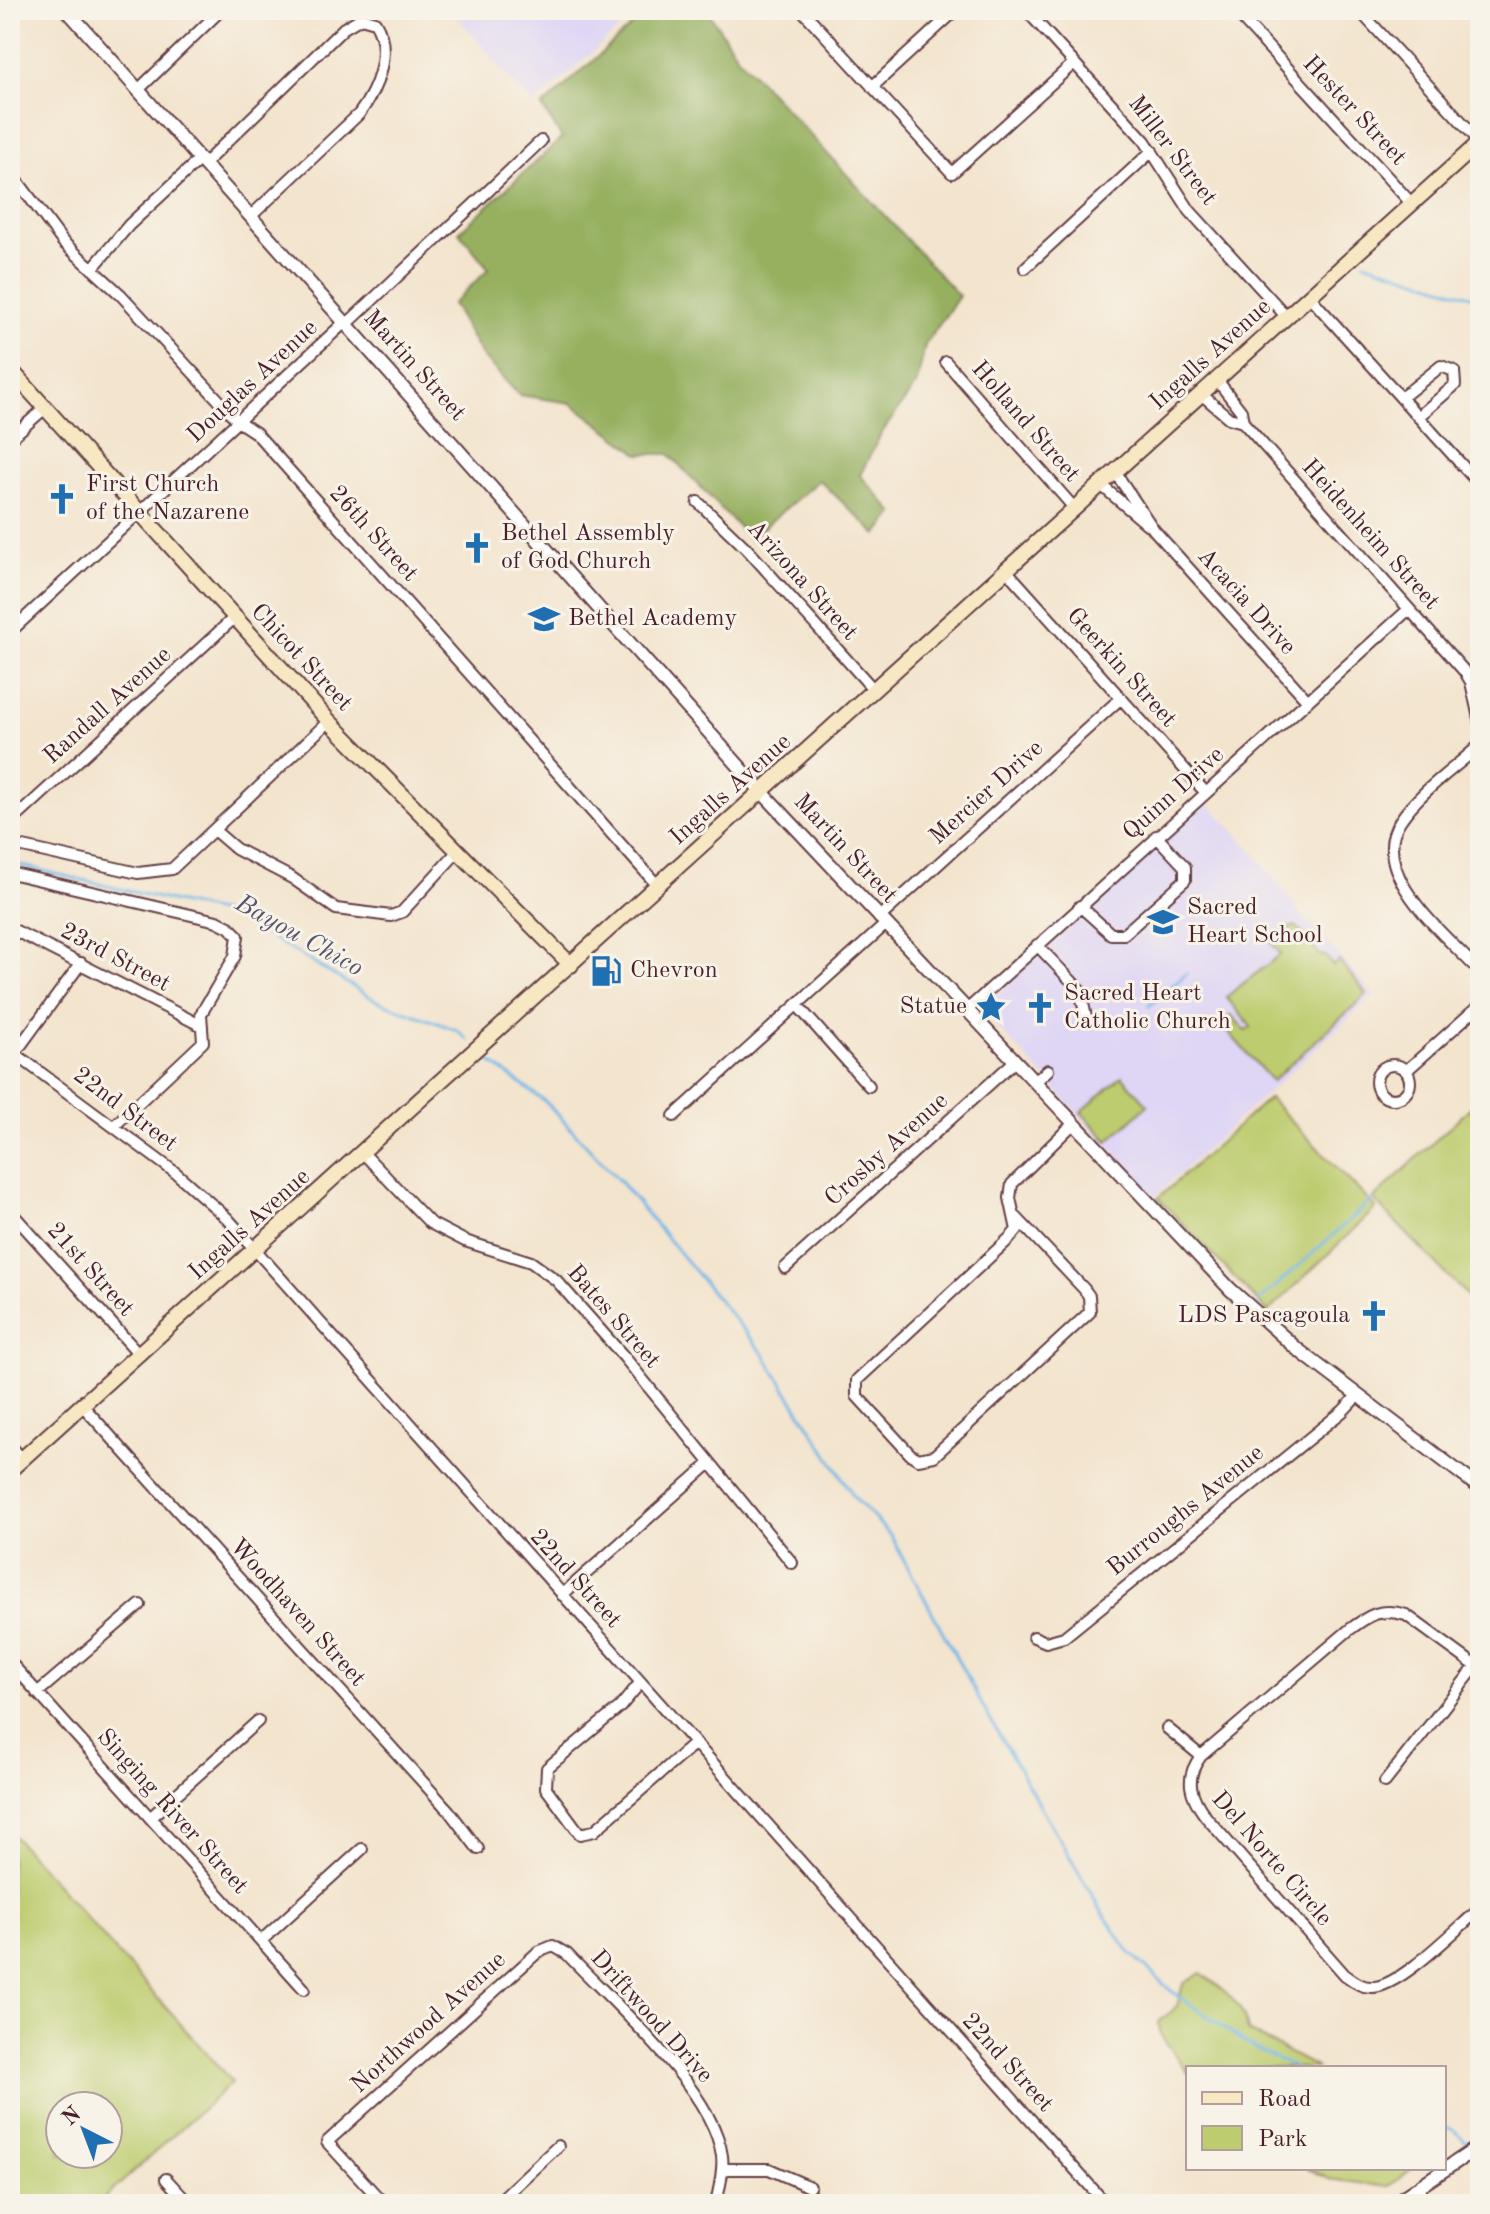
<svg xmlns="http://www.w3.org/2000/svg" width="1490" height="2214" viewBox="0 0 1490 2214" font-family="'Old Standard TT',serif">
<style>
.built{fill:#dfd5f5}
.green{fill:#bdcc6e;stroke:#84764c;stroke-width:2;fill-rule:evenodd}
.forest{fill:#96b061;stroke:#706846;stroke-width:2}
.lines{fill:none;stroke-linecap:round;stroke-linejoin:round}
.stream{stroke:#71b6e7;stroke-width:3}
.minor-casing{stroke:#633d43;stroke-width:14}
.tertiary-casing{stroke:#633d43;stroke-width:16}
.secondary-casing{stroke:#633d43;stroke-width:18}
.minor{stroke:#fff;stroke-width:10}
.tertiary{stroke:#fff;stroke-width:12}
.secondary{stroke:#f7e8c3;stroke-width:14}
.labels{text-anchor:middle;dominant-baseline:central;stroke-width:6;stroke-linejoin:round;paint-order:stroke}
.street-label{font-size:24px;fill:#4a1f2b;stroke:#f7f3e8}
.poi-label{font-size:24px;fill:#4a1f2b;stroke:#f7f3e8;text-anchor:start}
.water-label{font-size:26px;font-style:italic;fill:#58546d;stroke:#f7f3e8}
</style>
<rect width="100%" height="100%" fill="#f7f3e8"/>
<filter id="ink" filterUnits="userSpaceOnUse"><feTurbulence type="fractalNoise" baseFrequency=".0125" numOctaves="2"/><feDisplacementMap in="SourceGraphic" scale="16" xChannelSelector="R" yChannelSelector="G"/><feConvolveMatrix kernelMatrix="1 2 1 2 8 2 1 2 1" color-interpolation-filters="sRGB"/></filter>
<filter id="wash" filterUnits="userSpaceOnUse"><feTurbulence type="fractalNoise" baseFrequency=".006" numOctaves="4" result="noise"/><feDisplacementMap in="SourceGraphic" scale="32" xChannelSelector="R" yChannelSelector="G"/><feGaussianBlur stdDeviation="1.8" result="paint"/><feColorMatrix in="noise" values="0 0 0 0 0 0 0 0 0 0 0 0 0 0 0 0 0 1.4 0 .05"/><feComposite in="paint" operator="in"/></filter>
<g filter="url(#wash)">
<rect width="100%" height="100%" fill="#f3e4cd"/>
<path class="built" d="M 451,10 L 640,10 L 533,105 Z
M 1207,802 L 1252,850 L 1298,911 L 1374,995 L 1155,1196 L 981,1009 Z"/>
<path class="green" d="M 1296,926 L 1320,955 L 1326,956 L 1333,966 L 1339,961 L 1367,994 L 1272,1081 L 1221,1024 L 1231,1015 L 1246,1031 L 1251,1027 L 1226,997 L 1281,954 L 1271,942 L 1284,930 Z
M 1122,1076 L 1148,1105 L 1108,1141 L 1081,1112 Z
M 1269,1098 L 1376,1208 L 1268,1312 L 1158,1198 Z
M 1472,1106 L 1480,1115 L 1480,1309 L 1373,1199 Z
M 10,1832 L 232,2082 L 98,2204 L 10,2204 ZM 108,2106 L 108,2154 L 60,2154 L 60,2106 Z
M 1201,1973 C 1223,1989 1244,2003 1248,2031 L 1318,2068 L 1188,2068 L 1188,2073 L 1160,2034 L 1159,2022 L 1177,2006 L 1183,1984 Z
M 1307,2168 L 1413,2168 L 1388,2187 L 1329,2179 Z"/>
<path class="forest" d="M 649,10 L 707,10 L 738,57 L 959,296 L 925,345 L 917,383 L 881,434 L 860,475 L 894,513 L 877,535 L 819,480 L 750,539 L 669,454 L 639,454 L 571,403 L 519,395 L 482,356 L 452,304 L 489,269 L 459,232 L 562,138 L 542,107 Z"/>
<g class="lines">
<path class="stream" d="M 1364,262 L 1480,299
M 10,863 L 235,916 L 377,1001 L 457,1030 L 468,1040
M 1149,1006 L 1187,973
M 484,1057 L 547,1103 L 616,1177 L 763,1353 L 855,1498 L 891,1536 L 987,1714 L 1099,1907 L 1129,1952 L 1170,1990 L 1253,2048 L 1295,2068
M 1258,1302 L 1373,1199
M 1444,2127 L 1454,2130 L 1473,2148"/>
</g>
</g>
<g filter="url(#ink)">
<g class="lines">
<defs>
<path id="minor" d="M 802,10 L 952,173 L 1074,63
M 1026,10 L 1145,141 L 1190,211 L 1287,317
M 1234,10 L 1412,204
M 1359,10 L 1480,142
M 872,87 L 956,10
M 138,90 L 221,10
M 204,164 L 344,28 L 361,18 L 375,22 C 393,51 377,90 359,114 L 251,216
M 10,171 L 63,242 L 121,295 L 239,422 L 256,433 L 658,886
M 1025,268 L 1152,151
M 92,269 L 129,225 L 200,159
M 1309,296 L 1480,485
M 347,324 L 541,141
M 946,362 L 1075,509
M 1217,380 L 1241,411 L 1243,422 L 1465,672 L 1471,682 L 1480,723
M 1201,394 L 1229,418 L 1243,422
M 1401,398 L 1441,366 L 1454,371 L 1455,385 L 1418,417
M 10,439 L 45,408
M 1115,472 L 1154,530 L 1308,701
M 1101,485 L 1148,525
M 698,502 L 747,549 L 874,690
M 1006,570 L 1206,793
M 10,632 L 345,322
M 1480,745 C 1454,769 1419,792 1400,821 C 1366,873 1448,937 1480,972
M 10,823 L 234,618
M 215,831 L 236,849 L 292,878 L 336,909 L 391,916 L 402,912 L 458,851
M 10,844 L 138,873 L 172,869 L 329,721
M 10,873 L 217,921 L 229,927 L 238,936 L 235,956 L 201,1014 L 203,1042 L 114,1126
M 1080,906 L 1111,934 L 1124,934 L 1185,880 L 1185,867 L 1156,836
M 879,918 L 1121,698
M 10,928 L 202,1026
M 1037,945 L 1080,990 L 1086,1017
M 797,1005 L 869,1086
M 967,1010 L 1409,609
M 10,1050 L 176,1173 L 227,1218 L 1106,2204
M 15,1053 L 81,963
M1376 1082a17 17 0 1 1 34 0a17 17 0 1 1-34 0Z
M 1406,1071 L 1480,1005
M 1035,1082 L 1048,1070
M 674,1116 L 886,924
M 363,1153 L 430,1223 L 465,1241 L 531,1262 L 556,1280 L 625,1358 L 792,1563
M 10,1211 L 140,1355
M 1016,1217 L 1084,1289 L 1089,1296 L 1090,1312 L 934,1456 L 918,1459 L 910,1454 L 857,1396 L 857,1380 L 1010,1238 L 1017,1230 L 1010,1198 L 1012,1184 L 1074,1123
M 785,1268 L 1015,1061
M 83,1406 L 449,1811 L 478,1849
M 562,1595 L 709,1464
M 1034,1637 L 1046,1642 L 1064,1637 L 1343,1411 L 1358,1395
M 10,1662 L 304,1989
M 1480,1669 L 1406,1615 C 1381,1607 1369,1615 1349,1630 L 1201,1756 C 1184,1778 1190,1796 1206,1817 L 1345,1975 C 1354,1981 1362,1988 1373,1987 C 1400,1987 1458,1927 1480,1909
M 640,1683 L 620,1707 L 547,1768 L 546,1788 L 580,1834 L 594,1831 L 694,1744
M 37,1693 L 140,1605
M 1167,1728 L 1201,1756
M 1385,1782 L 1480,1661
M 150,1818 L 258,1721
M 262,1940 L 362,1849
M 723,2169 L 769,2169 L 810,2187
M 166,2179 L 189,2204
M 384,2204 L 327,2142 L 538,1952 L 553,1946 L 567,1954 C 613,2003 713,2089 722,2156 C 724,2172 719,2188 716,2204
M 496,2204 L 558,2146"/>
<path id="tertiary" d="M 67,10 L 762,792 L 1230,1289 L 1297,1349 L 1480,1488
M 10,1447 L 22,1460
M 1393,2204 L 1480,2146"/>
<path id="secondary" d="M 10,369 L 329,721 L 571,965
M 10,1470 L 1480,142"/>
</defs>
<use href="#minor" class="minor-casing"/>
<use href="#tertiary" class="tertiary-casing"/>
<use href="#secondary" class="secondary-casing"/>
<use href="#minor" class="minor"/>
<use href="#tertiary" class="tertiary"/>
<use href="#secondary" class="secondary"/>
</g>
</g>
<defs>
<symbol id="church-bare" viewBox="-9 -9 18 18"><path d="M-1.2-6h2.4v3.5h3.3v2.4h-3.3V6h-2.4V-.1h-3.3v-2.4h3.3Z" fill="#1f6fb2" stroke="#f7f3e8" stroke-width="2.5" paint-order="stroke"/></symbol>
<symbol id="school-bare" viewBox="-9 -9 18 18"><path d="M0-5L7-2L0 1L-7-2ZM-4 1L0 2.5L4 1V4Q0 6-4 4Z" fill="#1f6fb2" stroke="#f7f3e8" stroke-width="2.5" paint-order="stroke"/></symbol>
<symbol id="fuel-bare" viewBox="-9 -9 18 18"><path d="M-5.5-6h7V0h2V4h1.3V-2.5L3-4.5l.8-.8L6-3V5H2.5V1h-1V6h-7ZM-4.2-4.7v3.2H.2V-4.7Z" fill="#1f6fb2" stroke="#f7f3e8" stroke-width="2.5" paint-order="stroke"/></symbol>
<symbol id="sight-bare" viewBox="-9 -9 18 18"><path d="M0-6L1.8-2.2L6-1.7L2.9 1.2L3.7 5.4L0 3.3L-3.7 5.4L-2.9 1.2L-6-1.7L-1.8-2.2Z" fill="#1f6fb2" stroke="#f7f3e8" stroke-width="2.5" paint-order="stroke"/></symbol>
</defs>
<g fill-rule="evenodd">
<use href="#church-bare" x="40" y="477" width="44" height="44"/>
<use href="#church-bare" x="455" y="526" width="44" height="44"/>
<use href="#school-bare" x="522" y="597" width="44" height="44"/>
<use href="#school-bare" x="1141" y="900" width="44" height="44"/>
<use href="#fuel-bare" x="584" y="949" width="44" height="44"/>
<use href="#sight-bare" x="969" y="985" width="44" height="44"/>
<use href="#church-bare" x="1018" y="986" width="44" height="44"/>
<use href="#church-bare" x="1352" y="1294" width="44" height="44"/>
</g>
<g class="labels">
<g class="street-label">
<text transform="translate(1354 111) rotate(47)">Hester Street</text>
<text transform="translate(1172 151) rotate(53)">Miller Street</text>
<text transform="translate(1211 355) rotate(-42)">Ingalls Avenue</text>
<text transform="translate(414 366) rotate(48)">Martin Street</text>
<text transform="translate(253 382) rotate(-43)">Douglas Avenue</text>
<text transform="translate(1025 422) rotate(49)">Holland Street</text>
<text transform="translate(373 534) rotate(48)">26th Street</text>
<text transform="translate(1370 535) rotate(48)">Heidenheim Street</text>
<text transform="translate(802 581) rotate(48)">Arizona Street</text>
<text transform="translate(1246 602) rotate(48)">Acacia Drive</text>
<text transform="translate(301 658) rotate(47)">Chicot Street</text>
<text transform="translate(1121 668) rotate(48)">Geerkin Street</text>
<text transform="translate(108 706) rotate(-42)">Randall Avenue</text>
<text transform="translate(731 790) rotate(-42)">Ingalls Avenue</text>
<text transform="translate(987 793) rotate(-42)">Mercier Drive</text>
<text transform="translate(1174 794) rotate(-42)">Quinn Drive</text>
<text transform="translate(845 849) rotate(47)">Martin Street</text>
<text transform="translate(115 958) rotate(28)">23rd Street</text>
<text transform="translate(125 1110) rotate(37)">22nd Street</text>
<text transform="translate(887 1150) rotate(-42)">Crosby Avenue</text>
<text transform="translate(250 1225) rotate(-42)">Ingalls Avenue</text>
<text transform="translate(90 1270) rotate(48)">21st Street</text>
<text transform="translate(613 1317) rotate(49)">Bates Street</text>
<text transform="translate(1186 1511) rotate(-39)">Burroughs Avenue</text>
<text transform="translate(575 1579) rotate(48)">22nd Street</text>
<text transform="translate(297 1613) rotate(48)">Woodhaven Street</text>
<text transform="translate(172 1812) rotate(48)">Singing River Street</text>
<text transform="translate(1271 1859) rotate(49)">Del Norte Circle</text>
<text transform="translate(651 2017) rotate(48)">Driftwood Drive</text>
<text transform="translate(429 2023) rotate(-42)">Northwood Avenue</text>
<text transform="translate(1007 2063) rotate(48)">22nd Street</text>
</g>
<g class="poi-label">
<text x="86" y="485">First Church<tspan x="86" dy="28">of the Nazarene</tspan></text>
<text x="501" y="534">Bethel Assembly<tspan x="501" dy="28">of God Church</tspan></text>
<text x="568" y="619">Bethel Academy</text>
<text x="1187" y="908">Sacred<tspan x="1187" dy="28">Heart School</tspan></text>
<text x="630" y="971">Chevron</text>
<text x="1064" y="994">Sacred Heart<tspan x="1064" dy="28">Catholic Church</tspan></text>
<text x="967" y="1007" text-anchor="end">Statue</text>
<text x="1350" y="1316" text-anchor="end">LDS Pascagoula</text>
</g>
<g class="water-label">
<text transform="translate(299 936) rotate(29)">Bayou Chico</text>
</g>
</g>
<rect width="1490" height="2214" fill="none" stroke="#f7f3e8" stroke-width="40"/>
<rect x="1186" y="2066" width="260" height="104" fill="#f7f3e8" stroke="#b29e9c" stroke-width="2"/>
<rect x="1202" y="2092" width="40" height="12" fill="#f7e8c3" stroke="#b29e9c" stroke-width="2"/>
<text x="1258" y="2106" font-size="24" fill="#4a1f2b">Road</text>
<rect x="1202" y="2126" width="40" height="24" fill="#bdcc6e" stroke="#b29e9c" stroke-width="2"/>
<text x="1258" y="2146" font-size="24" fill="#4a1f2b">Park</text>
<g transform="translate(84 2130) rotate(318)"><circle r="38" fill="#f7f3e8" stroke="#b29e9c" stroke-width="2"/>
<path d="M0-6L14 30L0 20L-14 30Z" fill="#1f6fb2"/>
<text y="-12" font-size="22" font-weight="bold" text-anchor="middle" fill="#4a1f2b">N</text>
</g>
</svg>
